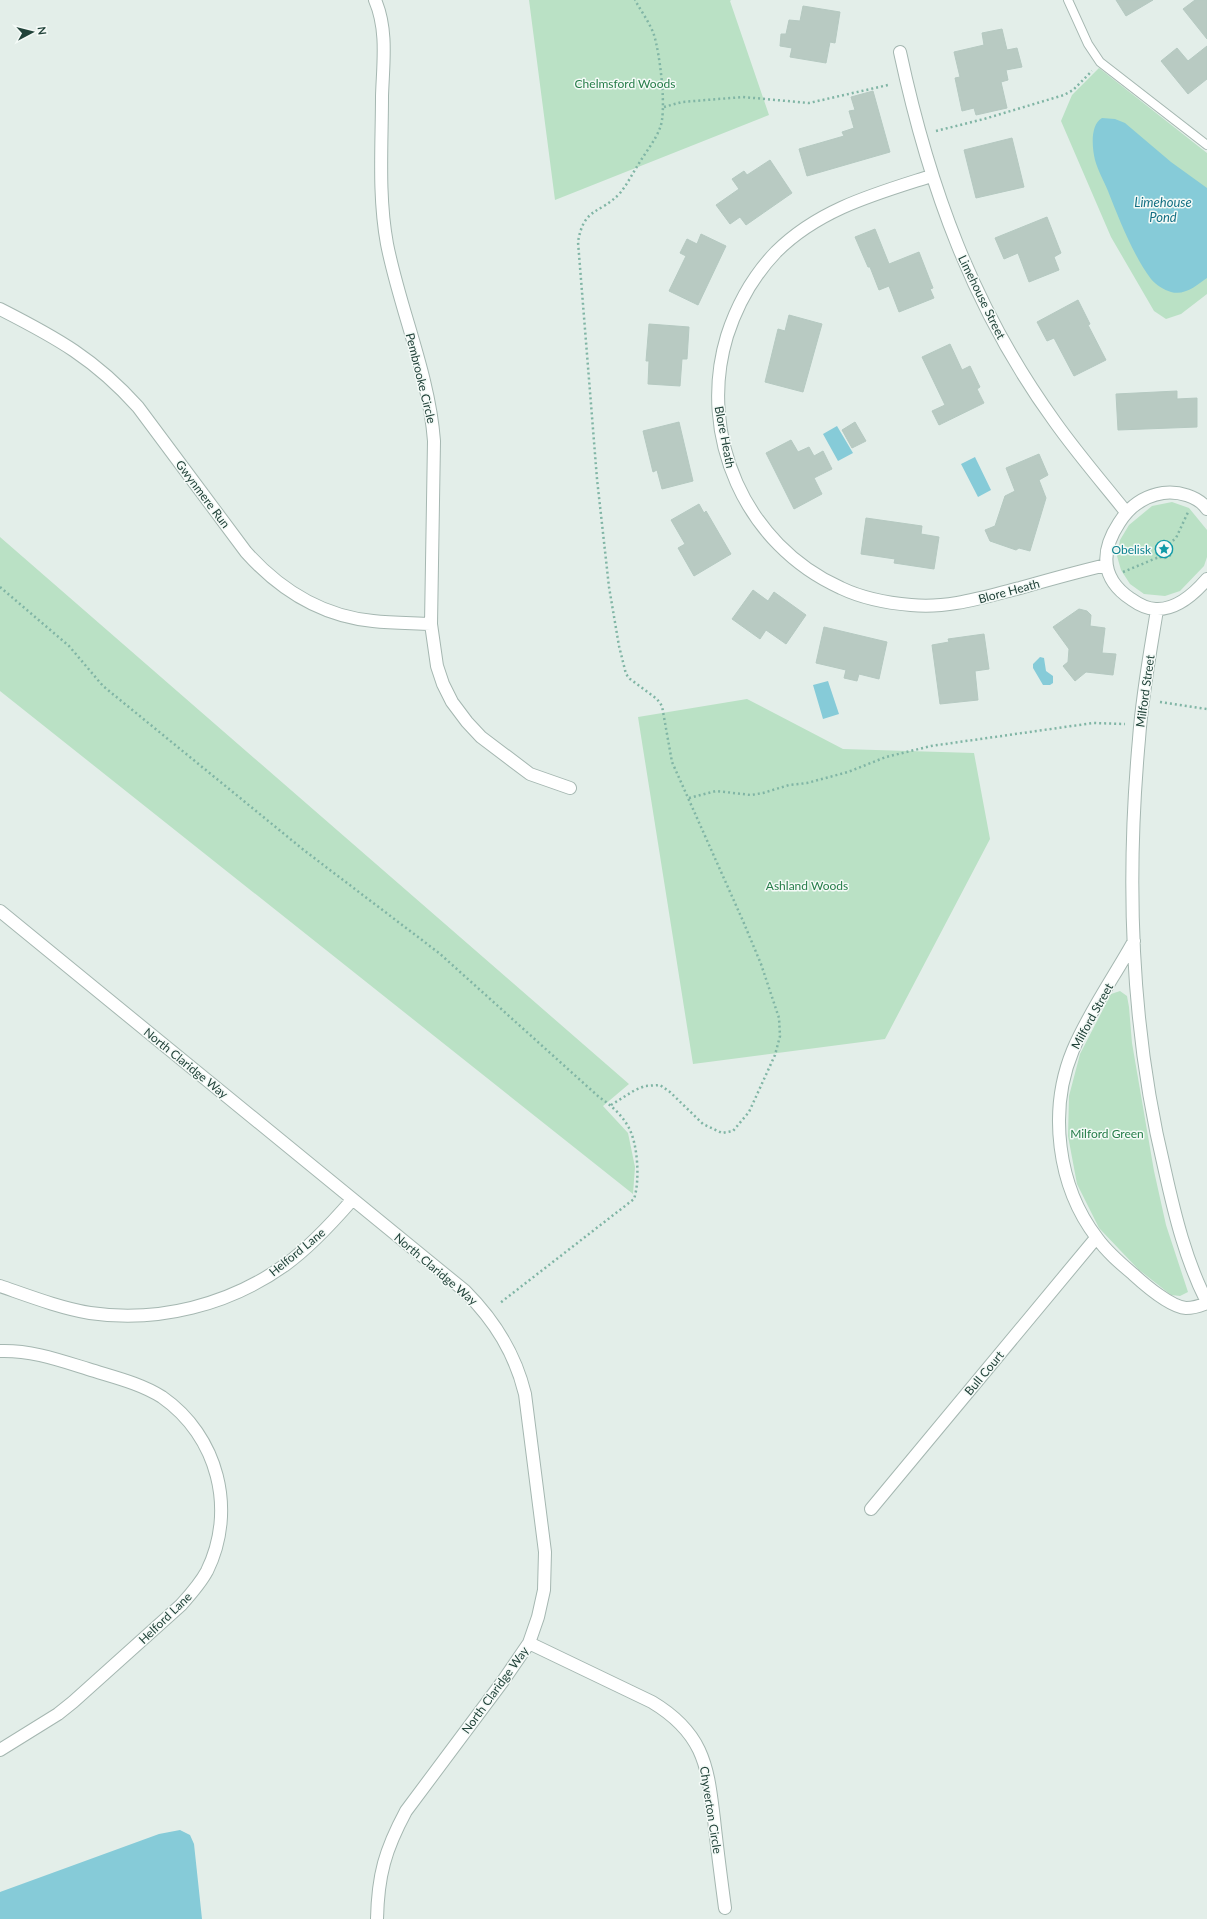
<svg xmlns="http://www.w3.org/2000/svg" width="1207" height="1919" viewBox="0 0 1207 1919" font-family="Lato,sans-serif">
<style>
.green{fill:#bae1c5}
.water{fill:#86cbd8}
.building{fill:#b8cac2;stroke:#b5c9c1}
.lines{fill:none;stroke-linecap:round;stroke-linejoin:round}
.lane-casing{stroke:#a5b7b1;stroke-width:10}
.street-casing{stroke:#a5b7b1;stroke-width:14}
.path{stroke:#80b5a5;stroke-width:2.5;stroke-dasharray:2 3;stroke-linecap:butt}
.lane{stroke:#fff;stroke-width:8}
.street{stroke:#fff;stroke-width:12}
.labels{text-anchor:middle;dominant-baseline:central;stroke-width:3;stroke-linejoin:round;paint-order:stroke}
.park-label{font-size:12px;fill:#267d49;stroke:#f4faf7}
.street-label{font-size:12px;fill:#214239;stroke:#f4faf7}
.culture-label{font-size:12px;fill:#0d838f;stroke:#f4faf7;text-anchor:end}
.water-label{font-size:13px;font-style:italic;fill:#147084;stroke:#f4faf7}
</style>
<rect width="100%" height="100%" fill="#e3eee9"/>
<path class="green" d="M 529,0 L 731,0 L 730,1 L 769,115 L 555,200 Z
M 1099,68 L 1207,153 L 1207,294 L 1181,314 L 1166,319 L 1154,311 L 1111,237 L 1061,121 L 1072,95 Z
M 1172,502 L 1189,508 L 1207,530 L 1207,557 L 1204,566 L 1180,591 L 1165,596 L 1144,594 L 1130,584 L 1121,570 L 1117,556 L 1120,540 L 1129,525 L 1152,506 Z
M 0,537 L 629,1084 L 603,1106 L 628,1133 L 635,1167 L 633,1194 L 0,691 Z
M 747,699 L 843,749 L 974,753 L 990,839 L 885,1039 L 693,1064 L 638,717 Z
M 1120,991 L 1127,996 L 1129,1007 L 1132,1043 L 1154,1171 L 1166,1225 L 1188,1292 L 1180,1296 L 1171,1295 L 1138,1269 L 1099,1228 L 1077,1184 L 1068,1136 L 1069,1096 L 1080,1054 L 1111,994 Z"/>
<path class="water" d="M 1102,118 L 1115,119 L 1125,123 L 1171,162 L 1207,188 L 1207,278 C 1197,285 1185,296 1171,292 C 1164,290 1156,285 1151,279 C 1133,255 1119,219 1108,191 C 1104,181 1098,171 1095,160 C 1092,147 1090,125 1102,118 Z
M 837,426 L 853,453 L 838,461 L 823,434 Z
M 975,457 L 991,490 L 978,497 L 961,464 Z
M 1040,657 L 1044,658 L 1046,671 L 1053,676 L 1053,683 L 1050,685 L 1043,685 L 1033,668 L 1033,664 Z
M 828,681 L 839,714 L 823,719 L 813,685 Z
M 180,1830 L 190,1835 L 194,1844 L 202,1919 L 0,1919 L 0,1892 L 159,1834 Z"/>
<path class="building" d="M 1116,0 L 1153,0 L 1126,16 Z
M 1195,0 L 1207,0 L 1207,39 L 1183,9 Z
M 803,6 L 840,12 L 835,43 L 830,42 L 826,63 L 790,57 L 792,48 L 780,46 L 781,34 L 786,34 L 789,20 L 800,21 Z
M 1002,29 L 1007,50 L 1017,48 L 1022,67 L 1006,70 L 1008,80 L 1001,82 L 1007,108 L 976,115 L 974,108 L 962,111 L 955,78 L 960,77 L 954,52 L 984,45 L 982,33 Z
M 1207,46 L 1207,79 L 1188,94 L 1161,61 L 1177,48 L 1188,61 Z
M 873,91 L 890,152 L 807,176 L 799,149 L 844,136 L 842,132 L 854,128 L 849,111 L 855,110 L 851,97 Z
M 1012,138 L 1024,187 L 976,198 L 964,150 Z
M 770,160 L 792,193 L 746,225 L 740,217 L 730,224 L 716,205 L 739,189 L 732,179 L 744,171 L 747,175 Z
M 1047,217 L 1061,253 L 1054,257 L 1059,270 L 1029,282 L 1018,253 L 1004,259 L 995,238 Z
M 875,229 L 889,264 L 919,252 L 933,288 L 930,289 L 934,298 L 899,312 L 889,286 L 879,290 L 870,267 L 868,267 L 855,237 Z
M 701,234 L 726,246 L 698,305 L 669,291 L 686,256 L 680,253 L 687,239 L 697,244 Z
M 1078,300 L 1090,324 L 1088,325 L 1106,360 L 1074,376 L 1054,338 L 1047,341 L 1037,322 Z
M 789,315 L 822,324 L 803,392 L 765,382 L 778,329 L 785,331 Z
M 649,324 L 689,327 L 687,359 L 682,359 L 680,386 L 648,384 L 649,361 L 646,361 Z
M 950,344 L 962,370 L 970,366 L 980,387 L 977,389 L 984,403 L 939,425 L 932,411 L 945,405 L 922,357 Z
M 1177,391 L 1177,399 L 1197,398 L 1197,427 L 1118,430 L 1116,394 Z
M 679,422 L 693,481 L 662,489 L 657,470 L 653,472 L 643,431 Z
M 855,422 L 866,441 L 852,448 L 842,430 Z
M 791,440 L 798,452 L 809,447 L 814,456 L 823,451 L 832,469 L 814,478 L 822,494 L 794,509 L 766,453 Z
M 1039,454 L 1048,475 L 1039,480 L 1046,498 L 1030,551 L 1019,548 L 1016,550 L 990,541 L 985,530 L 995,526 L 1005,496 L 1015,491 L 1006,468 Z
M 699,504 L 704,513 L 706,511 L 731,554 L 694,576 L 678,548 L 685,544 L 671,520 Z
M 866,518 L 922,526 L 921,534 L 939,537 L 934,569 L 894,563 L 895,559 L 861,554 Z
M 753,590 L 768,601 L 774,592 L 806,615 L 786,644 L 766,630 L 760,639 L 732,619 Z
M 1079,609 L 1087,611 L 1091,615 L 1090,626 L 1105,628 L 1102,653 L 1116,654 L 1113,675 L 1086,672 L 1075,681 L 1063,666 L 1068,662 L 1069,649 L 1053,627 Z
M 824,627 L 887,642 L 879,679 L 859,674 L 857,681 L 844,678 L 846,670 L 816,663 Z
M 984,634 L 989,669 L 975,671 L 978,700 L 940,704 L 932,645 L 949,642 L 948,639 Z"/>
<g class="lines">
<defs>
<path id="lane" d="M 1068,0 L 1088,44 L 1100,62 L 1207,145"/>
<path id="street" d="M 375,0 C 388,30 383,64 382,96 C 382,145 378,195 387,244 C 400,310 429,374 434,441 L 431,624 L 437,666 L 443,684 L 452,702 L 467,722 L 481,737 L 530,774 L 570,788
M 900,52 C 929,187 973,309 1055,422 C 1077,453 1102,482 1126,512
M 931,176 C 875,194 819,209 776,252 C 754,275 737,305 727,336 C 697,435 745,545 841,588 C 862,598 887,603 911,605 C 948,609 984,597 1020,588 C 1048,580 1077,572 1106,565
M 0,309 C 57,338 95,359 138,407 L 246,552 C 280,590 321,616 373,621 C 392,623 412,623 431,624
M 1207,509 C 1198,496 1178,491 1163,493 C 1144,496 1129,507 1119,523 C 1100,552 1101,579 1131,599 C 1138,604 1147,609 1156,609 C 1177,610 1195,593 1207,579
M 1157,610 C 1150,653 1142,696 1139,739 C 1126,882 1131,1031 1165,1171 C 1175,1216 1186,1261 1207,1302
M 0,911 L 465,1291 C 495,1321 515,1353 525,1394 L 545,1552 L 544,1590 L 538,1617 L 529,1643 L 503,1681 L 406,1811 C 385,1850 378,1875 377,1919
M 1134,941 C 1114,977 1089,1012 1073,1050 C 1048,1110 1057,1186 1097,1238 C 1107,1252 1120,1263 1133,1274 C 1145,1285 1171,1307 1186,1308 C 1194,1308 1200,1306 1207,1303
M 0,1286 C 29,1296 60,1308 90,1313 C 158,1323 229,1305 285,1265 C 310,1247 332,1223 352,1200
M 0,1351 C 31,1350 59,1360 88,1369 C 113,1377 140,1383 162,1397 C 218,1436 237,1510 207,1571 C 200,1584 190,1595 181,1605 L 73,1702 L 58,1714 L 0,1750
M 871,1509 L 1096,1238
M 529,1643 L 652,1702 C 672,1714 689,1729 699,1750 C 709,1771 711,1796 714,1819 C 717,1848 721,1878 725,1908"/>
</defs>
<use href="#lane" class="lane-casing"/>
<use href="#street" class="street-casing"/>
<path class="path" d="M 664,107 L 682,102 L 743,97 L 809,103 L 888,85
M 936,131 L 984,119 L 1064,95 L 1073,90 L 1092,71
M1156 550a8 8 0 1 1 16 0a8 8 0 1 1-16 0Z
M 1169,544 L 1176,538 L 1189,510
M 1123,572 L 1159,557
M 0,587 L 69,646 L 103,686 L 305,851 L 439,953 L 599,1097 C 611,1105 622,1115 629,1128 C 638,1145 640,1181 634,1199 L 500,1303
M 1160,702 L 1207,709
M 689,798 L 716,791 L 751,795 L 763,793 L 789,785 L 807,783 L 848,772 L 886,757 L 931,746 L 1093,723 L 1125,724
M 611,1105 L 635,1090 L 645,1086 L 660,1085 L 670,1092 L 703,1124 L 722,1133 L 733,1131 L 749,1112 L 775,1055 L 780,1036 L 779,1018 L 761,964 L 743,921 L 672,762 L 662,706 L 657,699 L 630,679 L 626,674 L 619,646 L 609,587 L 597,479 L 578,242 C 584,206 600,215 620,193 C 627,185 632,174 638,165 C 645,153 655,141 660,128 C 667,111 660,54 654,35 C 650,23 641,11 635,0"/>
<use href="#lane" class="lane"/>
<use href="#street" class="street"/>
</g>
<defs>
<symbol id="sight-ring" viewBox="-11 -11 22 22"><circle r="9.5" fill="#f4faf7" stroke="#0f9aa8" stroke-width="1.5"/><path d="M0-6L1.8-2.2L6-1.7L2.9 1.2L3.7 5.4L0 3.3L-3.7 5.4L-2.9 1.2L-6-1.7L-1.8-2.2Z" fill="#0f9aa8"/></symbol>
</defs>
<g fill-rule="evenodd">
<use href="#sight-ring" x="1154" y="539" width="20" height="20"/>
</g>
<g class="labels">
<g class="park-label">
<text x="625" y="83">Chelmsford Woods</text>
<text x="807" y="885">Ashland Woods</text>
<text x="1107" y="1133">Milford Green</text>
</g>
<g class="street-label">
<text transform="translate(982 297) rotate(64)">Limehouse Street</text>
<text transform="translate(421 378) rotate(76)">Pembrooke Circle</text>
<text transform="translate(725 437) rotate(79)">Blore Heath</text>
<text transform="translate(203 494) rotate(53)">Gwynmere Run</text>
<text transform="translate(1009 591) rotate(-15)">Blore Heath</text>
<text transform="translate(1145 691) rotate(-82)">Milford Street</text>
<text transform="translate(1092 1016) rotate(-61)">Milford Street</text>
<text transform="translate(186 1063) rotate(39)">North Claridge Way</text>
<text transform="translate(297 1252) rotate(-39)">Helford Lane</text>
<text transform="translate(436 1269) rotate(40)">North Claridge Way</text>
<text transform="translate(984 1373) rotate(-50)">Bull Court</text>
<text transform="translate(165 1618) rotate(-44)">Helford Lane</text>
<text transform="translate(495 1690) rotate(-54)">North Claridge Way</text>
<text transform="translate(711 1810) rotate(81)">Chyverton Circle</text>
</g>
<g class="culture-label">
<text x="1151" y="549">Obelisk</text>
</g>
<g class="water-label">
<text x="1163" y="202">Limehouse<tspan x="1163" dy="15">Pond</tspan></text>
</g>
</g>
<g transform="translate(32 32) rotate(83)" stroke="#f4faf7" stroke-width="3" paint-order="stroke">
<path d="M0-3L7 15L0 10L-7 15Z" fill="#214239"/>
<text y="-6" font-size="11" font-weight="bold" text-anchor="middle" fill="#214239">N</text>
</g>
</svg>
